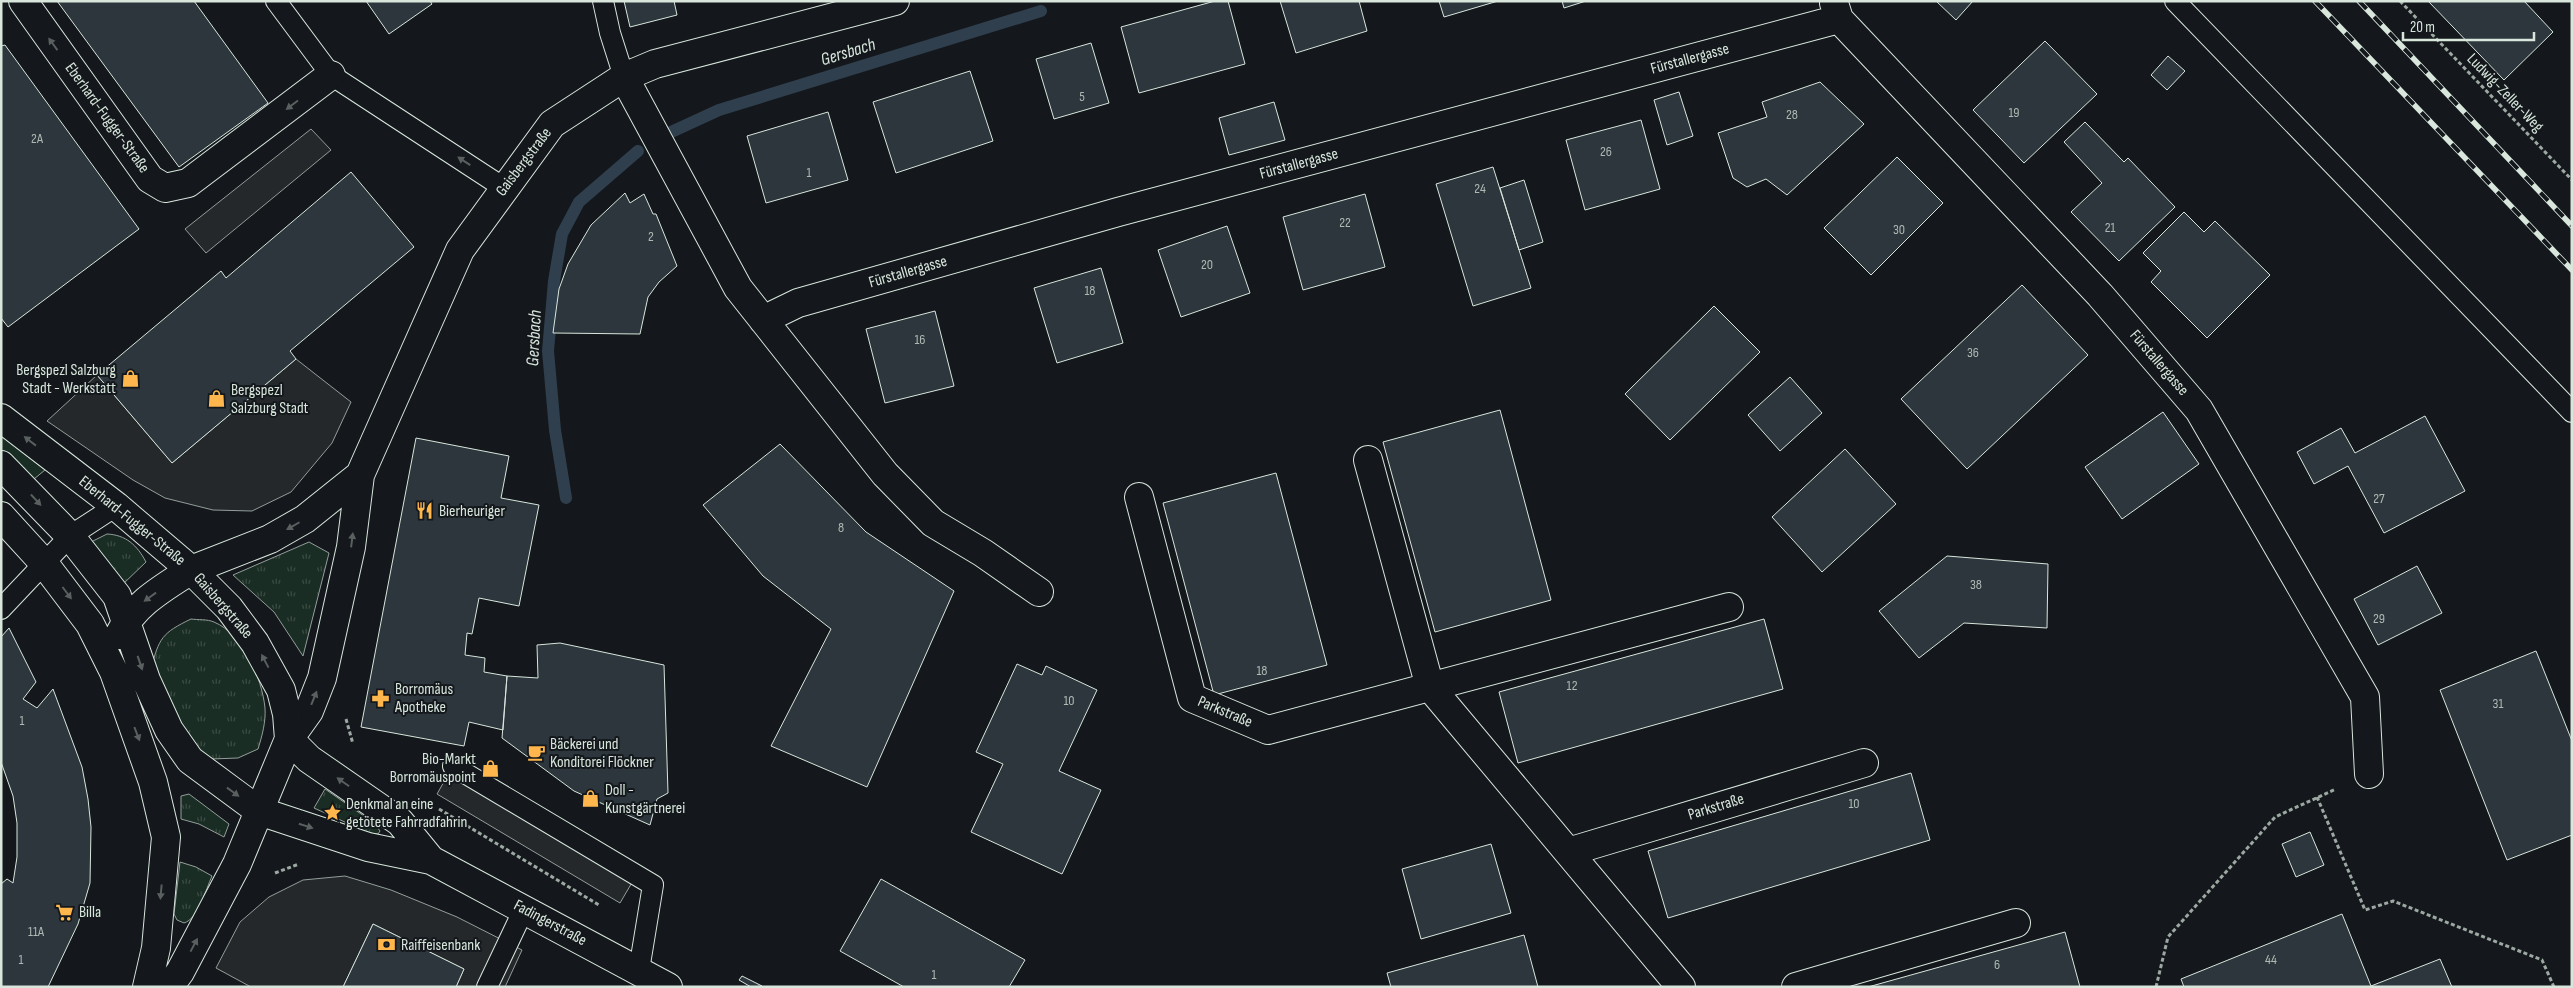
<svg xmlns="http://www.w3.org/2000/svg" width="2573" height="988" viewBox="0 0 2573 988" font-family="'Sofia Sans Condensed',sans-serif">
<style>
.grass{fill:url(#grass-tufts);stroke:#939e99}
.parking{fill:#24282b;stroke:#939e99}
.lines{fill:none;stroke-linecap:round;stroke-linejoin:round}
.stream{stroke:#2f3f4d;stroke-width:12}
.building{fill:#2c363c;stroke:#d8e6dc}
.lane-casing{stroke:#d8e6dc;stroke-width:22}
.street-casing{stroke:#d8e6dc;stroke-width:30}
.secondary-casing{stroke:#d8e6dc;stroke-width:30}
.primary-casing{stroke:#d8e6dc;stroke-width:30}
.path{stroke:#9da8a2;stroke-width:3;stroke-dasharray:4 2.5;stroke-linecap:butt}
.lane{stroke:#14181c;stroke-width:20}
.street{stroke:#14181c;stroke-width:28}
.secondary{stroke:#14181c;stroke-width:28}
.primary{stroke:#14181c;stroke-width:28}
.rail-casing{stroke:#d8e6dc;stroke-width:5.5}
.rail{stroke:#14181c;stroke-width:4;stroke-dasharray:11;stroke-linecap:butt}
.oneway{fill:#59605f}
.labels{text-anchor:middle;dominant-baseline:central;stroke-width:4;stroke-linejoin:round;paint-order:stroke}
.number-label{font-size:14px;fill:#adbab4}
.street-label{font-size:16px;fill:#d8e6dc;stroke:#14181c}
.poi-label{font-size:16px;fill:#d8e6dc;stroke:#14181c;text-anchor:start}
.water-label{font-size:18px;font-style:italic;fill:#d8e6dc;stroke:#14181c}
</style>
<defs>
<pattern id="grass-tufts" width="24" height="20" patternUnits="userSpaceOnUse" patternTransform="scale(1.25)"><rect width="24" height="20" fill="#1a2d24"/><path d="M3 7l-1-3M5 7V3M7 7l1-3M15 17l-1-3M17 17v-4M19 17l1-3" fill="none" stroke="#3b4b43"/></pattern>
</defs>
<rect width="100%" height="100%" fill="#14181c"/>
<path class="grass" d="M 1,436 L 45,470 L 34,479 L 1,451 Z
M 107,534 C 126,535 137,545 146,562 L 122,585 L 87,544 Z
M 309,542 L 329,553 L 303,656 L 274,612 L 233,575 Z
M 191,619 C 198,620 207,619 214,622 C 243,634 262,678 265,708 C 266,722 262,736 258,749 L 238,758 L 211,759 L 191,742 L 151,669 C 159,638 162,633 191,619 Z
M 325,789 L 374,823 L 380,831 L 378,834 L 369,833 L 314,808 Z
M 189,794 L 229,824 L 224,837 L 199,824 L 181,819 L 181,796 Z
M 180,862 L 196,867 L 212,876 C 206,889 198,919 184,923 L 177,920 L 174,914 Z"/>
<path class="parking" d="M 311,129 L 331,150 L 206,253 L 185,229 Z
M 296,359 L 351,402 L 332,443 L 291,492 L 252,511 L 213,510 L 165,498 L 133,480 L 47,421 L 97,375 L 172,463 Z
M 453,766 L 637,874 L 620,903 L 437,794 Z
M 345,876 L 391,890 L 457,917 L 522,950 L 505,987 L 456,987 L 464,969 L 373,924 L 343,987 L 251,987 L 216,968 L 240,922 L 269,897 L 303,880 Z"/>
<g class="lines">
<path class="stream" d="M 669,133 L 719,110 L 1041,11
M 566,498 L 555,430 L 548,351 L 554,281 L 562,234 L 579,202 L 638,151"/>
</g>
<path class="building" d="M 57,1 L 194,1 L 268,103 L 179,167 Z
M 366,1 L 430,1 L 432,4 L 389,34 Z
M 624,1 L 674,1 L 677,15 L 630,27 Z
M 1215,1 L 1228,1 L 1245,64 L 1139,93 L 1121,27 Z
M 1280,1 L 1359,1 L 1367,31 L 1296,53 Z
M 1439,1 L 1498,1 L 1444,17 Z
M 1562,1 L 1586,1 L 1564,8 Z
M 1936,1 L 1973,1 L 1956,20 Z
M 2428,1 L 2524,1 L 2553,32 L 2504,80 Z
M 2045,41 L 2097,94 L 2024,163 L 1973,110 Z
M 1091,43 L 1109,103 L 1054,119 L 1036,59 Z
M 5,45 L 139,229 L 8,327 L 1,318 L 1,46 Z
M 2168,56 L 2185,71 L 2167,90 L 2151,75 Z
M 970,71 L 993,141 L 896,173 L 873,102 Z
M 1820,82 L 1864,124 L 1787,195 L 1766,179 L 1747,187 L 1733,178 L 1718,133 L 1767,117 L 1762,102 Z
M 1679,92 L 1693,136 L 1667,145 L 1654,100 Z
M 1274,102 L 1285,140 L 1229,155 L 1219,118 Z
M 828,112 L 848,180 L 766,203 L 747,136 Z
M 1641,120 L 1660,189 L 1585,210 L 1566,140 Z
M 2085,122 L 2124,162 L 2128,158 L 2175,207 L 2119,261 L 2071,212 L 2102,183 L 2064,142 Z
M 1897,157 L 1943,203 L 1871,275 L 1824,228 Z
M 1493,167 L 1531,288 L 1473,306 L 1436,184 Z
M 351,172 L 414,247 L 290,351 L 296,359 L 172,463 L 97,375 L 221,271 L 226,278 Z
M 1524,180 L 1543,242 L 1519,250 L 1500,188 Z
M 625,193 L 630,203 L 644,194 L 653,214 L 656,214 L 677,266 L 659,282 L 648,297 L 640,334 L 553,333 L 559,289 L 568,264 L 591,225 Z
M 1365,194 L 1385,267 L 1303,290 L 1283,217 Z
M 2184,212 L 2204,232 L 2215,221 L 2270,275 L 2207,338 L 2151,282 L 2161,271 L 2143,253 Z
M 1227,226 L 1250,293 L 1181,317 L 1158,250 Z
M 1101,268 L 1123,343 L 1057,363 L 1034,288 Z
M 2022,285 L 2088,355 L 1967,469 L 1901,399 Z
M 1714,306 L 1760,352 L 1670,440 L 1625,394 Z
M 935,311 L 954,386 L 885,403 L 866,329 Z
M 1790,377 L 1822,413 L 1780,451 L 1748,415 Z
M 1500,410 L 1551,600 L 1435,632 L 1383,442 Z
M 2163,412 L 2199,464 L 2122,519 L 2085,467 Z
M 2425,416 L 2465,491 L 2384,533 L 2348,466 L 2314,484 L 2297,452 L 2341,428 L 2355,453 Z
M 416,438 L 509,456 L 501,498 L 539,505 L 519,606 L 479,598 L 472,634 L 467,633 L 465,655 L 485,658 L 484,672 L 507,676 L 503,730 L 469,722 L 464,746 L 361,727 Z
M 780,444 L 866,532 L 954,591 L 867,787 L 771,746 L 831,629 L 763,576 L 703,505 Z
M 1845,449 L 1896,504 L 1822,572 L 1772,517 Z
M 1276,473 L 1327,665 L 1214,695 L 1163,503 Z
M 1947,556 L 2048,564 L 2047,628 L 1964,623 L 1919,658 L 1879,611 Z
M 2417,566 L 2442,613 L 2378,645 L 2354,599 Z
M 1764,619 L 1783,689 L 1518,763 L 1499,692 Z
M 9,628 L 36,682 L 23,699 L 37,708 L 53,689 L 82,767 L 88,799 L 91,827 L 90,883 L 78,924 L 48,987 L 1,987 L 1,884 L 7,879 L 13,883 L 17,857 L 17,823 L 13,796 L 1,762 L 1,637 Z
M 560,643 L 664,665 L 668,793 L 657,799 L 650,825 L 574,791 L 502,738 L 507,676 L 538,678 L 537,645 Z
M 2536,651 L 2572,741 L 2572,835 L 2507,860 L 2440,690 Z
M 1017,664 L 1042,675 L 1046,666 L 1097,690 L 1059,771 L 1101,790 L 1062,874 L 971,832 L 1003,764 L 976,752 Z
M 1911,773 L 1930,840 L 1668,918 L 1648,851 Z
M 2310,832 L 2324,865 L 2296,877 L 2282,844 Z
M 1491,844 L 1511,913 L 1421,939 L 1402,869 Z
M 881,879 L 1025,960 L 1009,987 L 904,987 L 840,951 Z
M 2342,914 L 2371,986 L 2440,959 L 2452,987 L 2184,987 L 2181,979 Z
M 373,924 L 464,969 L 456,987 L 343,987 Z
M 2065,932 L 2080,987 L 1868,987 Z
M 1524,935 L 1538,987 L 1391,987 L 1387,973 Z
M 742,976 L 762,986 L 751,987 L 739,980 Z"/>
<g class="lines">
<defs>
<path id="lane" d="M 276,1 L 331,75 L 504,188
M 603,1 L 610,33 L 624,77
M 2175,1 L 2572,412
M 1,609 L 70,536 L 116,506
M 453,766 L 653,885 L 639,970
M 487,987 L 524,909"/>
<path id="street" d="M 23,1 L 150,179 L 165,188 L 188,183 L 331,75
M 1834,3 L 1839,19 L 2100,295 L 2199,410 L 2365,697 L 2369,774
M 624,77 L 738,288 L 885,474 L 933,523 L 983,553 L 1039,592
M 763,320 L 798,303 L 1118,212 L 1839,19
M 1368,460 L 1430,687 L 1681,987
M 1139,497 L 1192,698 L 1268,730 L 1729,607
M 191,570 L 270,539 L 305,519 L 360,475
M 289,739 L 309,711 L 322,678 L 351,547 L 360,475 L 460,250 L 552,124 L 624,77 L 655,64 L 895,1
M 1568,852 L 1864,763
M 1796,987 L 2016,923"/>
<path id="secondary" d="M 289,739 L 309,759 L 400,822 L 431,860
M 259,811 L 368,847 L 431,860 L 668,987"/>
<path id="primary" d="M 1,418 L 116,506 L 191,570 L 229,608 L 255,643 L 281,690 L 287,714 L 289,739 L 237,864 L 180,972 L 169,987
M 1,465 L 70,536 L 117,596 L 146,680 L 169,730 L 190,760 L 259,811
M 1,516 L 43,562 L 90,624 L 114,672 L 153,782 L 166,837 L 156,948 L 147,987
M 119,635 C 134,604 163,588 191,570"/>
</defs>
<use href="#lane" class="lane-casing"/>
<use href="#street" class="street-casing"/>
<use href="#secondary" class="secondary-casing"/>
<use href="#primary" class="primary-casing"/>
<path class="path" d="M 2400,1 L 2572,180
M 346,719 L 353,744
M 2317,797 L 2365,910 L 2393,901 L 2542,960 L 2554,987
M 439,809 L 599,905
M 275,873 L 299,864
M 2156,987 L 2168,937 L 2275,817 L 2336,789"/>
<use href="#lane" class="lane"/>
<use href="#street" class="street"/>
<use href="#secondary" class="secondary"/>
<use href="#primary" class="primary"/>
<defs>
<path id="rail" d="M 2315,1 L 2572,270
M 2359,1 L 2572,226"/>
</defs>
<use href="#rail" class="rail-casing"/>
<use href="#rail" class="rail"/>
</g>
<defs><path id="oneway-solid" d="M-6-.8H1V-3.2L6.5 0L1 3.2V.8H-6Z" transform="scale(1.25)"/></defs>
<g class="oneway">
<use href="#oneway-solid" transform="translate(53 44) rotate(-126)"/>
<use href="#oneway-solid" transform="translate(292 105) rotate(143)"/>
<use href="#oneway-solid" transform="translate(464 161) rotate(-147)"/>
<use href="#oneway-solid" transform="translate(30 441) rotate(-142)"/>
<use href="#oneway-solid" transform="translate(36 500) rotate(47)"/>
<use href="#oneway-solid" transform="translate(293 526) rotate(150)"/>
<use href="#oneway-solid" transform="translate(352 540) rotate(-83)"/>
<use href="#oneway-solid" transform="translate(67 593) rotate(53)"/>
<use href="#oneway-solid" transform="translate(150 597) rotate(144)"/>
<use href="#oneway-solid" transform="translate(265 661) rotate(-118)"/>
<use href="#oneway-solid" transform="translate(140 663) rotate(71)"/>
<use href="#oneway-solid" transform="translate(314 698) rotate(-68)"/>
<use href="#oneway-solid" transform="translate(137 734) rotate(69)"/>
<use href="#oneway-solid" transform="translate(343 782) rotate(-145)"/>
<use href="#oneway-solid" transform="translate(233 792) rotate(36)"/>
<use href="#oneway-solid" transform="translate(306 826) rotate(18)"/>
<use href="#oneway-solid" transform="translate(161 892) rotate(95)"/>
<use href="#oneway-solid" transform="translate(194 945) rotate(-62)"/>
</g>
<defs>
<symbol id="shop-bare" viewBox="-9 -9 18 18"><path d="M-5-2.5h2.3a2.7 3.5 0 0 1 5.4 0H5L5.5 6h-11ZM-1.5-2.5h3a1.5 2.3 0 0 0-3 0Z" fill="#ffb74d" stroke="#14181c" stroke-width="2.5" paint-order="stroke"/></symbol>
<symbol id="restaurant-bare" viewBox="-9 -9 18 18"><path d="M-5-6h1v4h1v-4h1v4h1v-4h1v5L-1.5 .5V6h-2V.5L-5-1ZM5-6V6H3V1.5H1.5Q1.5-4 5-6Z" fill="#ffb74d" stroke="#14181c" stroke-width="2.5" paint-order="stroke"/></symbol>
<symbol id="pharmacy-bare" viewBox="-9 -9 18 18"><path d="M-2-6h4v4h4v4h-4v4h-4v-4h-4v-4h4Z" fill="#ffb74d" stroke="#14181c" stroke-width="2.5" paint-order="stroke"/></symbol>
<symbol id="cafe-bare" viewBox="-9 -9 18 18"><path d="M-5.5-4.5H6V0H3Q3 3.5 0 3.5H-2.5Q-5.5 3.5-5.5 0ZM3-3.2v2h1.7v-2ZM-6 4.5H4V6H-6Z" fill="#ffb74d" stroke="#14181c" stroke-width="2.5" paint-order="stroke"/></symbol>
<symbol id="sight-bare" viewBox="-9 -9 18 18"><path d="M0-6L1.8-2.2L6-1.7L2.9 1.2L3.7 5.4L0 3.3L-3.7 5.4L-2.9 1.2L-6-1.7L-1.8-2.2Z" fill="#ffb74d" stroke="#14181c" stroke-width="2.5" paint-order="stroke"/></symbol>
<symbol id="supermarket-bare" viewBox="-9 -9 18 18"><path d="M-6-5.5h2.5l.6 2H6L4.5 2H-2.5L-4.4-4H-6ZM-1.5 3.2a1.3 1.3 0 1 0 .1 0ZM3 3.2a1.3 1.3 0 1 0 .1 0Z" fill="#ffb74d" stroke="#14181c" stroke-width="2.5" paint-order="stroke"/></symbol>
<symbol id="bank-bare" viewBox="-9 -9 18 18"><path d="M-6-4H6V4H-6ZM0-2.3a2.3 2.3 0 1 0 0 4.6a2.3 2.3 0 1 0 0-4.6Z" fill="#ffb74d" stroke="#14181c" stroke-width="2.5" paint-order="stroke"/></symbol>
</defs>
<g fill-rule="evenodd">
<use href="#shop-bare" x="118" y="366" width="25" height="25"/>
<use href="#shop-bare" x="204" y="386" width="25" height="25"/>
<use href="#restaurant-bare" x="412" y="498" width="25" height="25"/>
<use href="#pharmacy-bare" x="368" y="686" width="25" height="25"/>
<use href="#cafe-bare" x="524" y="740" width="25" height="25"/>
<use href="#shop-bare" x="478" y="756" width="25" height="25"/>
<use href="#shop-bare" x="578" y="786" width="25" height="25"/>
<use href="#sight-bare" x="320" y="800" width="25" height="25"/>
<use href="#supermarket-bare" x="52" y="900" width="25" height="25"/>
<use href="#bank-bare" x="374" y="932" width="25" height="25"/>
</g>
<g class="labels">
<g class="number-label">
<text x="1082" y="96">5</text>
<text x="2014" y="112">19</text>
<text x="1792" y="114">28</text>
<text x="37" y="138">2A</text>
<text x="1606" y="151">26</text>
<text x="809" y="172">1</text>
<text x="1480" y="188">24</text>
<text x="1345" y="222">22</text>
<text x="2110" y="227">21</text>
<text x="1899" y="229">30</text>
<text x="651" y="236">2</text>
<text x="1207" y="264">20</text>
<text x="1090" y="290">18</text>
<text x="920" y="339">16</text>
<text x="1973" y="352">36</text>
<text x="2379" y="498">27</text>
<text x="841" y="527">8</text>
<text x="1976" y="584">38</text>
<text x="2379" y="618">29</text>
<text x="1262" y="670">18</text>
<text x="1572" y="685">12</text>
<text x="1069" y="700">10</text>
<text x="2498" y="703">31</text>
<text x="22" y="720">1</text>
<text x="1854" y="803">10</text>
<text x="36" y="931">11A</text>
<text x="21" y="959">1</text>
<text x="2271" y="959">44</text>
<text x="1997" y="964">6</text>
<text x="934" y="974">1</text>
</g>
<g class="street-label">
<text transform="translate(1690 59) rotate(-15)">Fürstallergasse</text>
<text transform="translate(2505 93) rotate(46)">Ludwig-Zeller-Weg</text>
<text transform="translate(107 118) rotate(54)">Eberhard-Fugger-Straße</text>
<text transform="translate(524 162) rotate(-53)">Gaisbergstraße</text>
<text transform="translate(1299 164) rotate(-15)">Fürstallergasse</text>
<text transform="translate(908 272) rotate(-16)">Fürstallergasse</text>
<text transform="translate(2159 363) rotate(49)">Fürstallergasse</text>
<text transform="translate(132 521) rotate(39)">Eberhard-Fugger-Straße</text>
<text transform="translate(223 606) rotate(49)">Gaisbergstraße</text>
<text transform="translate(1225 712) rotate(23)">Parkstraße</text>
<text transform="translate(1716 807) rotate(-17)">Parkstraße</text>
<text transform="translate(550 923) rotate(28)">Fadingerstraße</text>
</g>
<g class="poi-label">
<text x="116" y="370" text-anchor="end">Bergspezl Salzburg<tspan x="116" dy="18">Stadt - Werkstatt</tspan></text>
<text x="231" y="390">Bergspezl<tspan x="231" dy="18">Salzburg Stadt</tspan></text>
<text x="439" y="511">Bierheuriger</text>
<text x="395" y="689">Borromäus<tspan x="395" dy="18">Apotheke</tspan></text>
<text x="550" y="744">Bäckerei und<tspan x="550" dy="18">Konditorei Flöckner</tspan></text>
<text x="476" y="759" text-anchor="end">Bio-Markt<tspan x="476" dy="18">Borromäuspoint</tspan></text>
<text x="605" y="790">Doll -<tspan x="605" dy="18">Kunstgärtnerei</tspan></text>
<text x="346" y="804">Denkmal an eine<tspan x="346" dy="18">getötete Fahrradfahrin</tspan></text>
<text x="79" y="912">Billa</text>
<text x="401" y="945">Raiffeisenbank</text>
</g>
<g class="water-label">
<text transform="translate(848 52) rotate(-17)">Gersbach</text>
<text transform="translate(534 338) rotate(-87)">Gersbach</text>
</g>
</g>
<rect width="2573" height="988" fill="none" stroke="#d8e6dc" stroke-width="5"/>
<path d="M2403 32v8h131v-8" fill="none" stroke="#d8e6dc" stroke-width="2.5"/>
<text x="2410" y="32" font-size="15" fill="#d8e6dc" stroke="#14181c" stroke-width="4" paint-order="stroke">20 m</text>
</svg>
